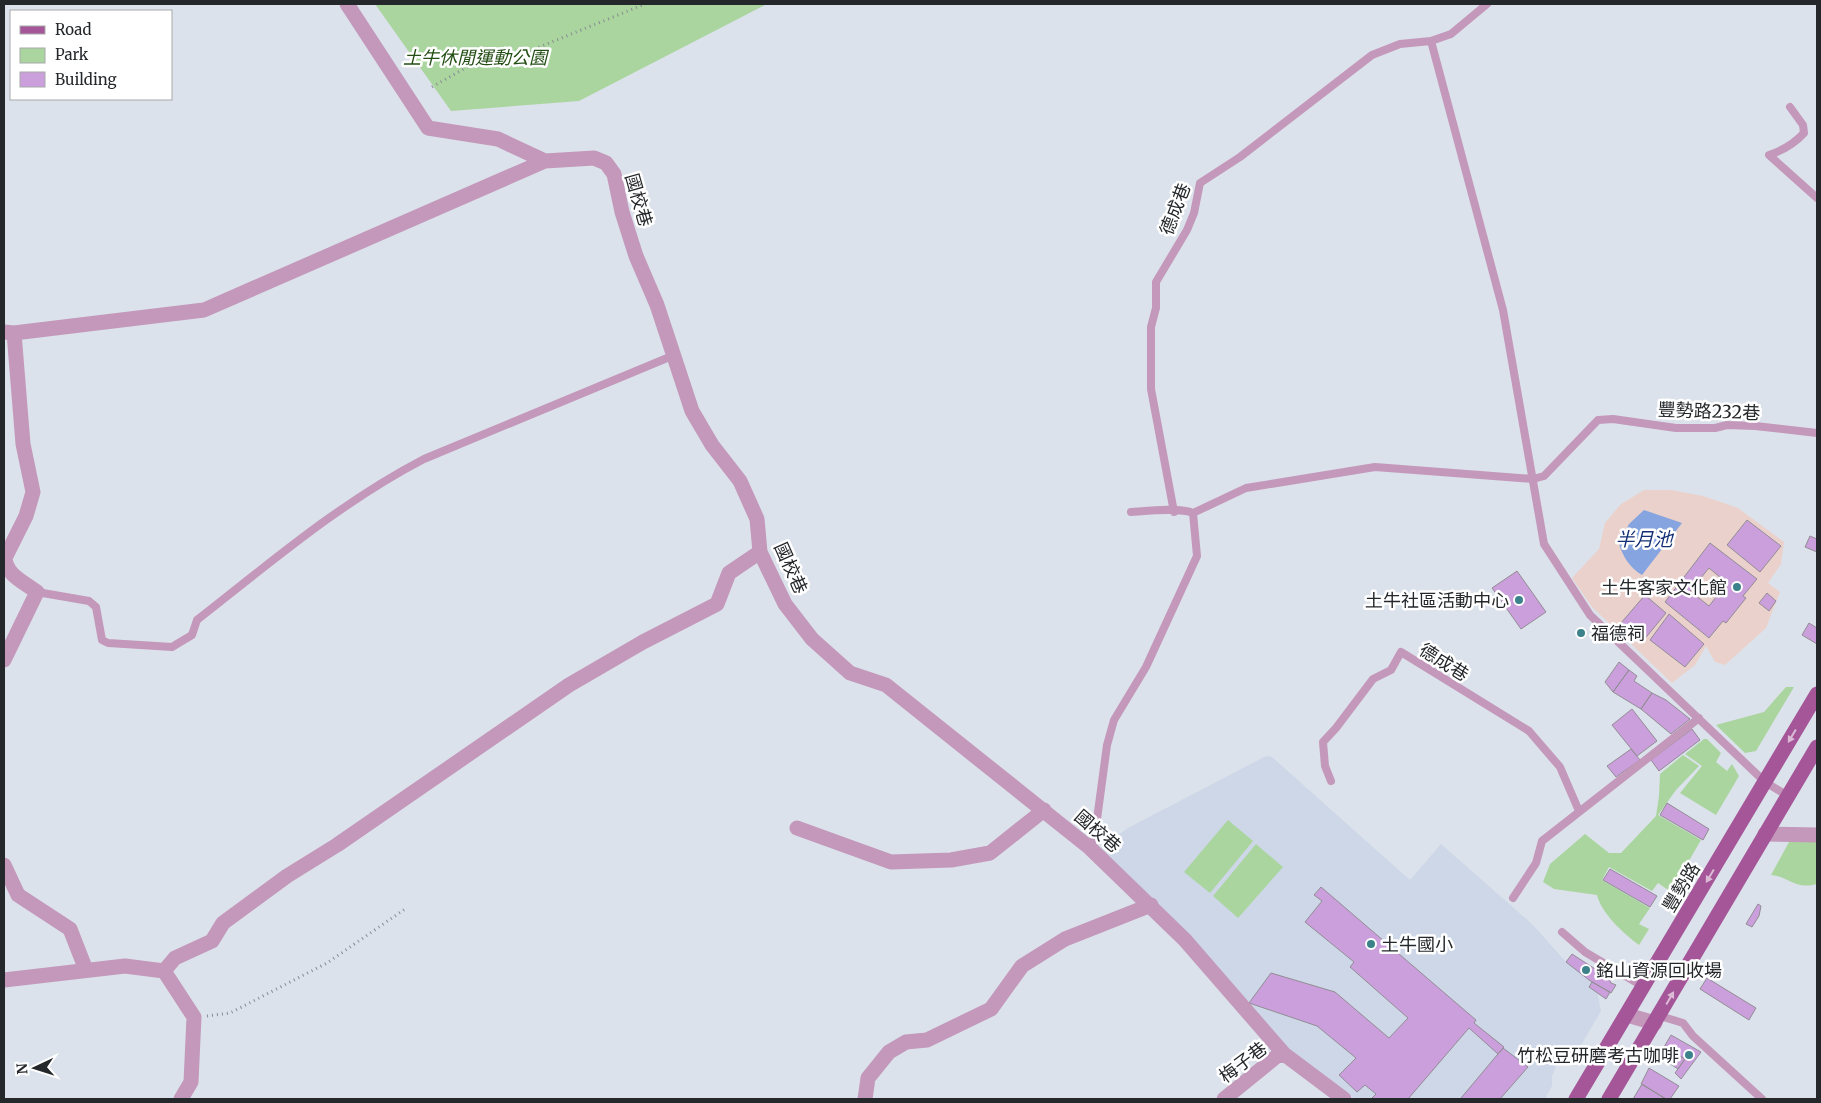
<svg xmlns="http://www.w3.org/2000/svg" width="1821" height="1103" viewBox="0 0 1821 1103" font-family="Merriweather,'Noto Sans TC',serif">
<style>
.commercial{fill:#ebd1cb}
.built{fill:#cdd7e7}
.green{fill:#aad59f}
.water{fill:#86a4e0}
.building{fill:#ca9fdb;stroke:#928d95;fill-rule:evenodd}
.lines{fill:none;stroke-linecap:round;stroke-linejoin:round}
.path{stroke:#878c92;stroke-width:3;stroke-dasharray:1 4;stroke-linecap:butt}
.lane{stroke:#c398bb;stroke-width:8}
.street{stroke:#c398bb;stroke-width:15}
.primary{stroke:#a45698;stroke-width:15}
.oneway{fill:#dbbbd6}
.poi-dot{fill:#3b828b;stroke:#fff;stroke-width:2}
.labels{text-anchor:middle;dominant-baseline:central;stroke-width:5;stroke-linejoin:round;paint-order:stroke}
.park-label{font-size:18px;font-style:italic;fill:#234e14;stroke:#fff}
.street-label{font-size:18px;fill:#25282b;stroke:#fff}
.poi-label{font-size:18px;fill:#25282b;stroke:#fff;text-anchor:end}
.water-label{font-size:19px;font-style:italic;fill:#143177;stroke:#fff}
</style>
<rect width="100%" height="100%" fill="#dce2eb"/>
<path class="commercial" d="M 1644,490 L 1671,490 L 1703,496 L 1738,508 L 1784,542 L 1781,564 L 1768,583 L 1780,592 L 1766,628 L 1725,665 L 1715,662 L 1706,646 L 1695,665 L 1672,683 L 1592,607 L 1572,578 L 1599,549 L 1605,523 L 1621,504 Z"/>
<path class="built" d="M 1266,756 L 1272,757 L 1410,880 L 1441,844 L 1533,925 L 1566,962 L 1592,982 L 1590,987 L 1597,991 L 1601,1011 L 1577,1052 L 1561,1053 L 1552,1076 L 1552,1086 L 1545,1099 L 1355,1099 L 1288,1048 L 1100,851 L 1107,843 L 1128,828 Z"/>
<path class="green" d="M 375,4 L 767,4 L 579,101 L 451,111 Z
M 1786,687 L 1794,687 L 1756,751 L 1745,753 L 1716,725 L 1764,712 Z
M 1704,739 L 1707,739 L 1721,753 L 1716,762 L 1727,771 L 1732,764 L 1739,776 L 1716,815 L 1680,793 L 1702,766 L 1685,754 Z
M 1683,755 L 1699,766 L 1676,790 L 1658,815 L 1701,840 L 1671,892 L 1658,883 L 1652,891 L 1609,867 L 1602,880 L 1650,908 L 1639,924 L 1649,929 L 1639,945 C 1624,934 1601,913 1597,895 L 1554,889 L 1543,882 L 1550,864 L 1585,834 L 1609,853 L 1621,853 L 1656,816 L 1659,796 L 1660,774 Z
M 1228,820 L 1253,841 L 1210,893 L 1184,872 Z
M 1817,840 L 1817,884 C 1794,890 1790,877 1771,875 L 1789,842 Z
M 1256,844 L 1283,867 L 1238,918 L 1213,896 Z"/>
<path class="water" d="M 1644,510 L 1682,523 L 1642,575 C 1630,568 1623,557 1619,544 L 1629,524 Z"/>
<path class="building" d="M 1747,520 L 1781,546 L 1760,572 L 1727,545 Z
M 1810,536 L 1817,539 L 1817,552 L 1805,547 Z
M 1710,543 L 1757,579 L 1743,596 L 1746,598 L 1726,623 L 1723,621 L 1709,638 L 1665,602 ZM 1709,568 L 1727,583 L 1709,606 L 1690,591 Z
M 1517,571 L 1546,612 L 1521,629 L 1492,588 Z
M 1767,593 L 1776,601 L 1769,611 L 1759,603 Z
M 1645,595 L 1666,613 L 1643,641 L 1621,623 Z
M 1669,614 L 1704,644 L 1685,667 L 1650,640 Z
M 1809,623 L 1817,628 L 1817,644 L 1802,635 Z
M 1619,662 L 1629,670 L 1613,692 L 1605,682 Z
M 1629,670 L 1637,676 L 1634,681 L 1652,693 L 1641,709 L 1613,692 Z
M 1652,693 L 1666,700 L 1690,719 L 1671,734 L 1641,709 Z
M 1632,709 L 1657,741 L 1637,756 L 1612,725 Z
M 1692,729 L 1700,740 L 1659,771 L 1651,760 Z
M 1631,749 L 1640,760 L 1616,777 L 1607,766 Z
M 1667,803 L 1709,829 L 1703,840 L 1660,815 Z
M 1610,869 L 1657,896 L 1650,907 L 1603,880 Z
M 1321,887 L 1476,1020 L 1474,1023 L 1504,1047 L 1498,1054 L 1469,1028 L 1408,1099 L 1371,1099 L 1376,1094 L 1365,1085 L 1357,1092 L 1339,1075 L 1356,1058 L 1317,1026 L 1249,1003 L 1271,973 L 1335,992 L 1389,1038 L 1408,1018 L 1350,967 L 1354,962 L 1305,922 L 1322,901 L 1314,895 Z
M 1758,904 L 1761,906 L 1759,916 L 1752,927 L 1746,924 Z
M 1572,954 L 1609,978 L 1611,983 L 1616,985 L 1611,993 L 1589,980 L 1566,962 Z
M 1707,978 L 1756,1008 L 1749,1020 L 1700,989 Z
M 1592,982 L 1610,992 L 1606,999 L 1589,987 Z
M 1671,1035 L 1701,1052 L 1681,1079 L 1675,1073 L 1685,1059 L 1664,1047 Z
M 1664,1047 L 1685,1059 L 1678,1069 L 1658,1056 Z
M 1503,1048 L 1528,1067 L 1500,1099 L 1463,1099 L 1461,1098 Z
M 1649,1068 L 1679,1086 L 1670,1099 L 1666,1099 L 1641,1084 Z
M 1642,1084 L 1666,1099 L 1633,1099 Z"/>
<g class="lines">
<path class="path" d="M 432,87 L 467,67 L 510,59 L 645,4
M 207,1016 L 230,1013 L 327,963 L 405,909"/>
<path class="lane" d="M 1431,41 L 1503,310 L 1544,544 L 1590,615 L 1765,782 L 1788,796
M 1790,107 L 1803,125 L 1804,133 C 1794,144 1784,150 1769,155 L 1817,198
M 1131,512 C 1146,511 1181,507 1193,513 L 1246,488 L 1375,467 L 1533,479 L 1544,476 L 1598,420 L 1613,419 L 1676,428 L 1715,428 L 1727,425 L 1755,426 L 1817,433
M 1174,512 L 1151,389 L 1151,327 L 1156,308 L 1156,282 L 1187,230 L 1194,213 L 1200,183 L 1240,157 L 1372,55 L 1400,44 L 1431,41 L 1451,34 L 1487,4
M 37,592 L 89,601 L 96,607 L 102,640 L 108,643 L 172,647 L 192,635 L 197,620 C 270,563 341,502 424,459 L 672,356
M 1331,781 L 1325,766 L 1323,742 L 1336,728 L 1373,679 L 1391,670 L 1401,652 L 1529,731 L 1560,767 L 1579,811
M 1090,848 L 1095,834 L 1107,745 L 1114,720 L 1146,667 L 1197,556 L 1193,513
M 1513,898 L 1536,863 L 1542,841 L 1699,718
M 1562,932 L 1585,952 L 1644,987
M 1660,1016 L 1683,1023 L 1693,1036 L 1762,1099"/>
<path class="street" d="M 347,4 L 428,128 L 498,139 L 545,161 L 594,158 L 606,163 L 614,174 L 622,212 L 636,256 L 657,305 L 692,411 L 712,445 L 740,481 L 757,519 L 760,552 L 785,604 L 812,639 L 850,673 L 886,685 L 1090,848 L 1185,940 L 1284,1054 L 1344,1099
M 4,332 L 14,333 L 204,310 L 545,161
M 4,660 L 37,592 C 24,582 6,575 5,558 L 26,516 L 33,492 L 23,444 L 14,333
M 797,828 L 891,862 L 951,860 L 990,853 L 1044,810
M 1765,834 L 1817,835
M 4,865 L 18,895 L 70,929 L 86,970
M 164,971 L 175,958 L 212,941 L 223,923 L 287,876 L 337,845 L 569,685 L 643,642 L 717,604 L 729,573 L 760,552
M 4,980 L 125,966 L 164,971 L 194,1017 L 191,1082 L 181,1099
M 1627,1015 L 1655,1023
M 865,1099 L 868,1078 L 889,1052 L 906,1042 L 927,1040 L 991,1009 L 1022,966 L 1065,939 L 1151,905
M 1224,1099 L 1277,1056 L 1284,1054"/>
<path class="primary" d="M 1576,1099 L 1817,694
M 1609,1099 L 1817,747"/>
</g>
<defs><path id="oneway-solid" d="M-6-.8H1V-3.2L6.5 0L1 3.2V.8H-6Z" transform="scale(1.25)"/></defs>
<g class="oneway">
<use href="#oneway-solid" transform="translate(1792 736) rotate(121)"/>
<use href="#oneway-solid" transform="translate(1710 876) rotate(121)"/>
<use href="#oneway-solid" transform="translate(1670 998) rotate(-60)"/>
</g>
<g class="poi-dot">
<circle cx="1737" cy="587" r="5"/>
<circle cx="1519" cy="600" r="5"/>
<circle cx="1581" cy="633" r="5"/>
<circle cx="1371" cy="944" r="5"/>
<circle cx="1586" cy="970" r="5"/>
<circle cx="1689" cy="1055" r="5"/>
</g>
<g class="labels">
<g class="park-label">
<text x="475" y="57">土牛休閒運動公園</text>
</g>
<g class="street-label">
<text transform="translate(639 200) rotate(74)">國校巷</text>
<text transform="translate(1175 209) rotate(-69)">德成巷</text>
<text transform="translate(1709 411) rotate(2)">豐勢路232巷</text>
<text transform="translate(791 568) rotate(66)">國校巷</text>
<text transform="translate(1444 662) rotate(32)">德成巷</text>
<text transform="translate(1098 831) rotate(41)">國校巷</text>
<text transform="translate(1681 887) rotate(-59)">豐勢路</text>
<text transform="translate(1243 1062) rotate(-37)">梅子巷</text>
</g>
<g class="poi-label">
<text x="1727" y="587">土牛客家文化館</text>
<text x="1509" y="600">土牛社區活動中心</text>
<text x="1591" y="633" text-anchor="start">福德祠</text>
<text x="1381" y="944" text-anchor="start">土牛國小</text>
<text x="1596" y="970" text-anchor="start">銘山資源回收場</text>
<text x="1679" y="1055">竹松豆研磨考古咖啡</text>
</g>
<g class="water-label">
<text x="1644" y="539">半月池</text>
</g>
</g>
<rect width="1821" height="1103" fill="none" stroke="#25282b" stroke-width="10"/>
<rect x="10" y="10" width="162" height="90" fill="#ffffff" stroke="#a8a9aa"/>
<rect x="20" y="26" width="25" height="8" fill="#a45698" stroke="#a8a9aa"/>
<text x="55" y="35" font-size="15" fill="#25282b">Road</text>
<rect x="20" y="48" width="25" height="15" fill="#aad59f" stroke="#a8a9aa"/>
<text x="55" y="60" font-size="15" fill="#25282b">Park</text>
<rect x="20" y="72" width="25" height="15" fill="#ca9fdb" stroke="#a8a9aa"/>
<text x="55" y="85" font-size="15" fill="#25282b">Building</text>
<g transform="translate(35 1068) rotate(266)" stroke="#ffffff" stroke-width="4" paint-order="stroke">
<path d="M0-4L9 19L0 12L-9 19Z" fill="#25282b"/>
<text y="-8" font-size="14" font-weight="bold" text-anchor="middle" fill="#25282b">N</text>
</g>
</svg>
